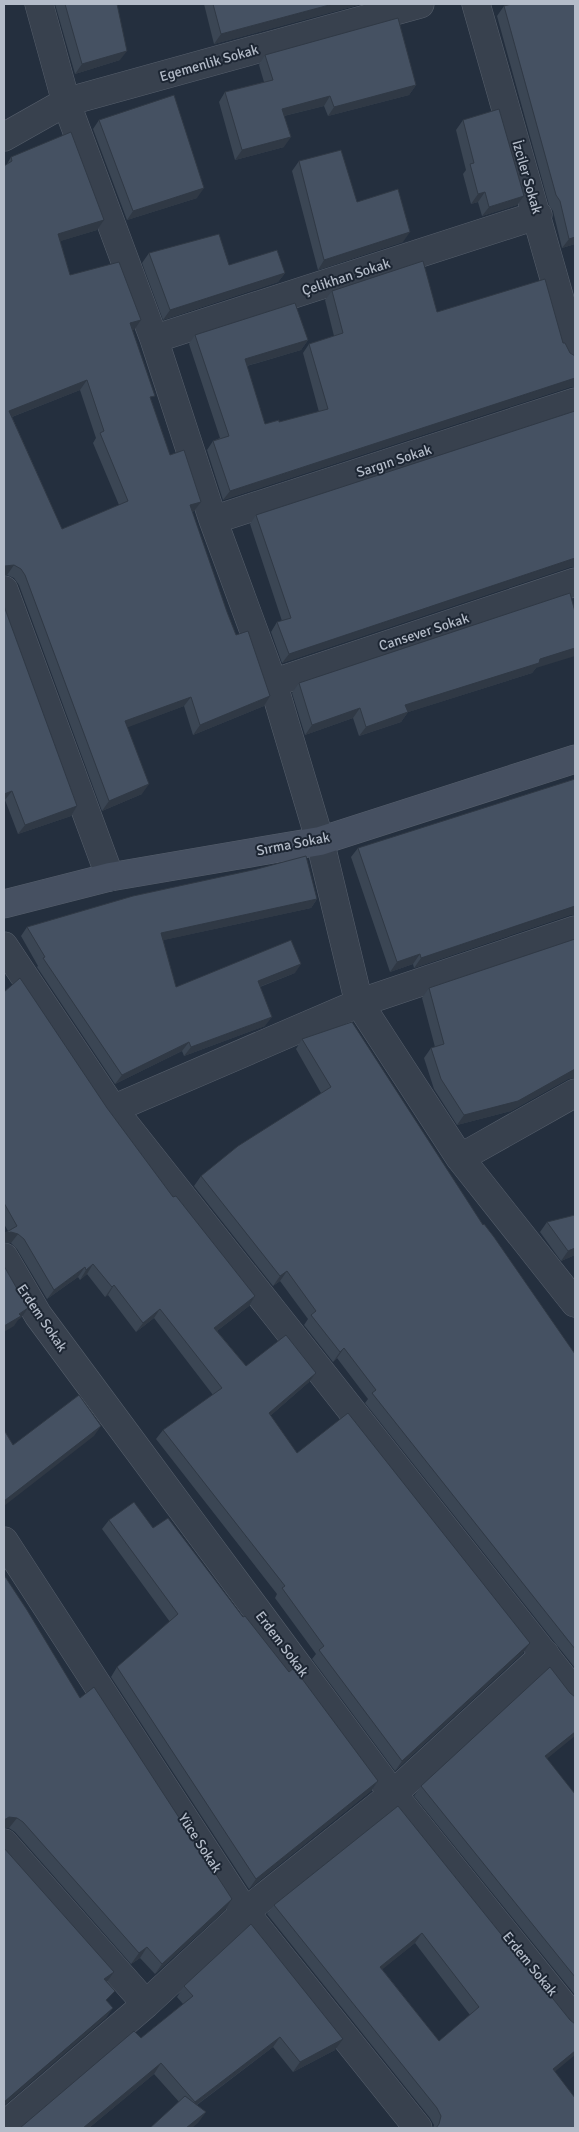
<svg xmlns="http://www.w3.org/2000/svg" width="579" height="2132" viewBox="0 0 579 2132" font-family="Signika,sans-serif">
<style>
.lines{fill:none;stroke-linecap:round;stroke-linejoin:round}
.street-casing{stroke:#565f6c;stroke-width:29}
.secondary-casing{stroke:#565f6c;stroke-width:29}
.street{stroke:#38414e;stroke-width:28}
.secondary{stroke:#465061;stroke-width:28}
.wall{fill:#3b4654;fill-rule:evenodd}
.shaded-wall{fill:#303945}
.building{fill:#455162;stroke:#303945;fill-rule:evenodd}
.labels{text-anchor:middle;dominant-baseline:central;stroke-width:4;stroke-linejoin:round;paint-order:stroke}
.street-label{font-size:14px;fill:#b4bcc9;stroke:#1d2633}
</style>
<rect width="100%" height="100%" fill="#242f3e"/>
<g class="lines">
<defs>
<path id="street" d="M 39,4 L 66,102 L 154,339 L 213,520 L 273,683 L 320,841 L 359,1003 L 460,1158 L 575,1303
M 476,4 L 575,352
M 4,137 L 66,102 L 420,4
M 154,339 L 538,215
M 213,520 L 575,402
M 4,590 L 110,877
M 273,683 L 575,582
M 4,946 L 113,1109 L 575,1693
M 113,1109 L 359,1003 L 575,930
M 460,1158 L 575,1093
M 4,1257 L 38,1315 L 393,1794 L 575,2020
M 4,1541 L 245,1912 L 418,2128
M 4,1843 L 146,2004
M 4,2126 L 146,2004 L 245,1912 L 393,1794 L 545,1654"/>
<path id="secondary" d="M 4,904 L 110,877 L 320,841 L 575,759"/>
</defs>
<use href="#street" class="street-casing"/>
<use href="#secondary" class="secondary-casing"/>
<use href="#street" class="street"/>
<use href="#secondary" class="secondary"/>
</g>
<path class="wall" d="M 55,4 L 117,4 L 120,60 L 75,74 Z
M 204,4 L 362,4 L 214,44 Z
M 575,4 L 575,244 L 562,248 L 553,211 L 549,205 L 497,16 L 504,6 Z
M 265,55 L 416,85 L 409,95 L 328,116 L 324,106 L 284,116 L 284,147 L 235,160 L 219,102 L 225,92 L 264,82 L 259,65 Z
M 99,120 L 197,198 L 127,220 L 93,129 Z
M 463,120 L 524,196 L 517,205 L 482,216 L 478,202 L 471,204 L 463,174 L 466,170 L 456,130 Z
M 11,157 L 97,230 L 60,241 L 70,275 L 134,330 L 132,330 L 151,401 L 170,455 L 194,511 L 192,512 L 227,612 L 264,706 L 193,735 L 184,706 L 127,727 L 142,794 L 102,811 L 19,585 L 14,578 L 7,575 L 4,575 L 4,166 L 7,164 ZM 80,390 L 96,438 L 93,443 L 119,505 L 62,529 L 12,417 Z
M 299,161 L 357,202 L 403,242 L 318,270 L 292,171 Z
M 149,253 L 229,265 L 285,273 L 278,282 L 163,320 L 142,263 Z
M 332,291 L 437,312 L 563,343 L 570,353 L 575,356 L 575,387 L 570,387 L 223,500 L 207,450 L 213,441 L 220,438 L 189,344 L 195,335 L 308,340 L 301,350 L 247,366 L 265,424 L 279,422 L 319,412 L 303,353 L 309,344 L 334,336 L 325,300 Z
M 575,411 L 575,567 L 570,567 L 282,663 L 271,632 L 277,622 L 282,621 L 250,524 L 256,515 Z
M 4,606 L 77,806 L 71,816 L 18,834 L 5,800 Z
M 536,668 L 532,673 L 408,712 L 401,722 L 359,736 L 353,718 L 305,735 L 292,693 L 299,683 Z
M 358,848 L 570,915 L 414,968 L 413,964 L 390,972 L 351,857 Z
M 317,899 L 311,908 L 163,940 L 176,987 L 295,973 L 260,987 L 265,1026 L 184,1056 L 182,1051 L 115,1084 L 37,967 L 38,966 L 21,936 L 27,927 Z
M 429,988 L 575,1077 L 568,1079 L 511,1111 L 457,1125 L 434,1089 L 424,1058 L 431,1048 L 435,1047 L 422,998 Z
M 4,992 L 107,1108 L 173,1197 L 255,1296 L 249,1306 L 217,1331 L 246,1366 L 309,1382 L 270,1416 L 297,1453 L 523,1653 L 395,1771 L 312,1659 L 316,1654 L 275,1598 L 277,1594 L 156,1439 L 163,1430 L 213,1395 L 154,1318 L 136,1332 L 108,1295 L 105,1297 L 87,1274 L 80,1280 L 78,1277 L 47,1299 L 17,1249 L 11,1243 L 4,1242 L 4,1235 L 8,1231 L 4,1224 Z
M 302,1039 L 483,1225 L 575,1354 L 575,1668 L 365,1403 L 368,1399 L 337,1358 L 333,1362 L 304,1325 L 308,1319 L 280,1281 L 273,1286 L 194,1186 L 201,1176 L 321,1093 L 296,1049 Z
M 547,1222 L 575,1255 L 561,1261 L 540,1232 Z
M 109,1520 L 153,1528 L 243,1617 L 378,1781 L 371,1791 L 249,1889 L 111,1677 L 117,1667 L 170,1622 L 102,1529 Z
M 4,1575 L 80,1698 L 225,1910 L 155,1974 L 140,1958 L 131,1964 L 15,1832 L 9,1828 L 4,1828 Z
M 570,1693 L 547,1759 L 575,1794 L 575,1995 L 414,1796 L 421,1786 Z
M 398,1806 L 570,2020 L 555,2072 L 575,2128 L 433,2128 L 434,2125 L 430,2118 L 267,1914 L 274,1905 ZM 415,1943 L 470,2015 L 439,2041 L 382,1969 Z
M 184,1986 L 335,2050 L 293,2072 L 273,2047 L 197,2105 L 198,2123 L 154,2074 L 89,2128 L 20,2128 L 141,2038 L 183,2004 L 177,1997 Z"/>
<path class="shaded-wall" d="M 333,4 L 362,4 L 214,44 L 221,34 Z
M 127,51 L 120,60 L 75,74 L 82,64 Z
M 416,85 L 409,95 L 328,116 L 334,107 Z
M 330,96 L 324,106 L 275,118 L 282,109 Z
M 291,137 L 284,147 L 235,160 L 242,150 Z
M 204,188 L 197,198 L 127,220 L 133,211 Z
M 485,192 L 478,202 L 471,204 L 478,194 Z
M 524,196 L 517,205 L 482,216 L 489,207 Z
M 104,220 L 97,230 L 51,244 L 58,234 Z
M 410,232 L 403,242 L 318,270 L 324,260 Z
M 575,237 L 575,244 L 562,248 L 569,239 Z
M 285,273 L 278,282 L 163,320 L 170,310 Z
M 141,320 L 134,330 L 123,333 L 130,323 Z
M 308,340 L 301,350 L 239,368 L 245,359 Z
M 575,378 L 575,387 L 570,387 L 223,500 L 230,491 Z
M 87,380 L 80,390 L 4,420 L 9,411 Z
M 201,502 L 194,511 L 183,515 L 190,505 Z
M 575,558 L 575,567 L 570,567 L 282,663 L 289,654 Z
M 14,565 L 7,575 L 4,575 L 4,567 L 5,566 Z
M 575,648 L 575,656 L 536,668 L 532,673 L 399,715 L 405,705 L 540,659 Z
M 270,696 L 264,706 L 193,735 L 200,725 Z
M 191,697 L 184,706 L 118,731 L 125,721 Z
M 360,708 L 353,718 L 305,735 L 312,725 Z
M 408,712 L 401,722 L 359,736 L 366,727 Z
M 149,784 L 142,794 L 102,811 L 109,801 Z
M 12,791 L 5,800 L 4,801 L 4,794 Z
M 77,806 L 71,816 L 18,834 L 25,825 Z
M 317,899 L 311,908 L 155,942 L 161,933 Z
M 575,906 L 575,915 L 570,915 L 414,968 L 421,958 Z
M 420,954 L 413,964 L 390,972 L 397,962 Z
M 301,964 L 295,973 L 251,990 L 258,981 Z
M 272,1017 L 265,1026 L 184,1056 L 191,1047 Z
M 189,1042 L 182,1051 L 115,1084 L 122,1075 Z
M 575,1069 L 575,1078 L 568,1079 L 511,1111 L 457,1125 L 464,1115 Z
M 11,1232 L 18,1234 L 11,1243 L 4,1242 L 4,1235 L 5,1233 Z
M 575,1248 L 575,1255 L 561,1261 L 568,1251 Z
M 93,1264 L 87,1274 L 80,1280 L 86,1270 Z
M 85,1267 L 78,1277 L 47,1299 L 54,1290 Z
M 287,1271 L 280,1281 L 273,1286 L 280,1276 Z
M 114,1285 L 108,1295 L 105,1297 L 112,1287 Z
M 255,1296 L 249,1306 L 208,1338 L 214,1328 Z
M 28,1308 L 21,1318 L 18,1320 L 14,1326 L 4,1332 L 4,1326 Z
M 160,1309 L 154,1318 L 136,1332 L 143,1323 Z
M 344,1348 L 337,1358 L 333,1362 L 340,1352 Z
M 316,1373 L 309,1382 L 262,1423 L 269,1413 Z
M 101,1426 L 94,1436 L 4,1506 L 4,1501 Z
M 530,1643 L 523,1653 L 395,1771 L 402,1761 Z
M 575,1732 L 575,1736 L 538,1766 L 545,1756 Z
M 378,1781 L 371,1791 L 249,1889 L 256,1879 Z
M 9,1817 L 17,1818 L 9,1828 L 4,1828 L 4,1820 Z
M 232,1899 L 225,1910 L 155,1974 L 162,1964 Z
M 422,1933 L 415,1943 L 373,1977 L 380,1967 Z
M 147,1947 L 140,1958 L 131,1964 L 139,1953 Z
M 114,1972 L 106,1983 L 104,1979 Z
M 113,2008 L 106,2018 L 4,2106 L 4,2102 Z
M 280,2037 L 273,2047 L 187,2112 L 195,2102 Z
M 343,2039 L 335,2050 L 293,2072 L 300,2062 Z
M 575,2051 L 575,2055 L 546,2079 L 553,2069 Z
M 161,2063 L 154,2074 L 89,2128 L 83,2128 Z
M 206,2112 L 198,2123 L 192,2128 L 186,2128 Z"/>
<path class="building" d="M 65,4 L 117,4 L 127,51 L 82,64 Z
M 213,4 L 333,4 L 221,34 Z
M 512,4 L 575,4 L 575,237 L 569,239 L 560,201 L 556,195 L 504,6 Z
M 398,18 L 416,85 L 334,107 L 330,96 L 282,109 L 291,137 L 242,150 L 225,92 L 273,80 L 265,55 Z
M 174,95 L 204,188 L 133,211 L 99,120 Z
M 499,109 L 524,196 L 489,207 L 485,192 L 478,194 L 470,164 L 474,163 L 463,120 Z
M 71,132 L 104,220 L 58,234 L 70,275 L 119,262 L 141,320 L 130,323 L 155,396 L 150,397 L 170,455 L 184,450 L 201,502 L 190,505 L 227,612 L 236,635 L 248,631 L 270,696 L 200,725 L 191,697 L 125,721 L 149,784 L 109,801 L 25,575 L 21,569 L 14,565 L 5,566 L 4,567 L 4,166 L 12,161 L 11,157 ZM 87,380 L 104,431 L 100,433 L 128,501 L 62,529 L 9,411 Z
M 341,150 L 357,202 L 398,189 L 410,232 L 324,260 L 299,161 Z
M 219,234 L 229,265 L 277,250 L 285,273 L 170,310 L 149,253 Z
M 423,261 L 437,312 L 545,279 L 563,343 L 565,343 L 570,353 L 575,356 L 575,378 L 230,491 L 213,441 L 229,436 L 195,335 L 295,303 L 308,340 L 245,359 L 265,424 L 279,420 L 279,422 L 328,409 L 309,344 L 343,333 L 332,291 Z
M 575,411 L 575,558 L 289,654 L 277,622 L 291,618 L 256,515 Z
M 570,593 L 575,612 L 575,648 L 540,659 L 539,663 L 405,705 L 408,712 L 366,727 L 360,708 L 312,725 L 299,683 Z
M 4,606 L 77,806 L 25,825 L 12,791 L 4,794 Z
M 575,779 L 575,906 L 421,958 L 420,954 L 397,962 L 358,848 Z
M 306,856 L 317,899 L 161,933 L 176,987 L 291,940 L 301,964 L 258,981 L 272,1017 L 191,1047 L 189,1042 L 122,1075 L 43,958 L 45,957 L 27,927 L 133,896 L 257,869 Z
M 575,939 L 575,1069 L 518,1101 L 464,1115 L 441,1079 L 431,1048 L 444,1044 L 429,988 Z
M 20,978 L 107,1108 L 173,1197 L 176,1196 L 255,1296 L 214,1328 L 246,1366 L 286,1335 L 316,1373 L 269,1413 L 297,1453 L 348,1413 L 530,1643 L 402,1761 L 319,1650 L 324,1646 L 282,1588 L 285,1586 L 163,1430 L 222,1388 L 160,1309 L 143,1323 L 114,1285 L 112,1287 L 93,1264 L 86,1270 L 85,1267 L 54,1290 L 24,1239 L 18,1234 L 11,1232 L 5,1233 L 17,1226 L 4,1203 L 4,992 Z
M 352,1022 L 483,1225 L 484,1224 L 494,1237 L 575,1354 L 575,1649 L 372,1393 L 376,1390 L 344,1348 L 340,1352 L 311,1315 L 316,1311 L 287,1271 L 280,1276 L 201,1176 L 238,1146 L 331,1087 L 302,1039 Z
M 575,1215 L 575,1248 L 568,1251 L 547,1222 Z
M 4,1266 L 28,1308 L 19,1314 L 21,1316 L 4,1326 Z
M 79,1395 L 101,1426 L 4,1501 L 4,1430 L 13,1445 Z
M 134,1502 L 153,1528 L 168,1518 L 243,1617 L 245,1616 L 289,1672 L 294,1668 L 378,1781 L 256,1879 L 117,1667 L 178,1614 L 109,1520 Z
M 4,1575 L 27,1610 L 80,1698 L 94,1687 L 232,1899 L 162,1964 L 147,1947 L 139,1953 L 23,1822 L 17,1818 L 9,1817 L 4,1820 Z
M 550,1667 L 570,1693 L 575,1697 L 575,1732 L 545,1756 L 575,1794 L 575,1977 L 421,1786 Z
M 398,1806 L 570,2020 L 575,2024 L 575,2051 L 553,2069 L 575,2098 L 575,2128 L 436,2128 L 439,2124 L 441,2116 L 437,2108 L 274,1905 ZM 422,1933 L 479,2007 L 439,2041 L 380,1967 Z
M 4,1848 L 114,1972 L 104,1979 L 115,1991 L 106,2000 L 113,2008 L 4,2102 Z
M 251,1924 L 343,2039 L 300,2062 L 280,2037 L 195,2102 L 161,2063 L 83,2128 L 20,2128 L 134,2031 L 141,2038 L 193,1996 L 184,1986 Z
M 185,2096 L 206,2112 L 186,2128 L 150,2128 Z"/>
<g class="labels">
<g class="street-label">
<text transform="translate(209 63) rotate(-16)">Egemenlik Sokak</text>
<text transform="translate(527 177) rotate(74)">İzciler Sokak</text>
<text transform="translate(346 277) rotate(-18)">Çelikhan Sokak</text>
<text transform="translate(394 461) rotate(-18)">Sargın Sokak</text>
<text transform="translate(424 632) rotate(-18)">Cansever Sokak</text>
<text transform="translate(293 844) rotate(-11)">Sırma Sokak</text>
<text transform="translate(42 1318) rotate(56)">Erdem Sokak</text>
<text transform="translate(282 1644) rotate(53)">Erdem Sokak</text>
<text transform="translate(200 1843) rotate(57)">Yüce Sokak</text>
<text transform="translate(530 1964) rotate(51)">Erdem Sokak</text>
</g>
</g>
<rect width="579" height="2132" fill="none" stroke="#b4bcc9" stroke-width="10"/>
</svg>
